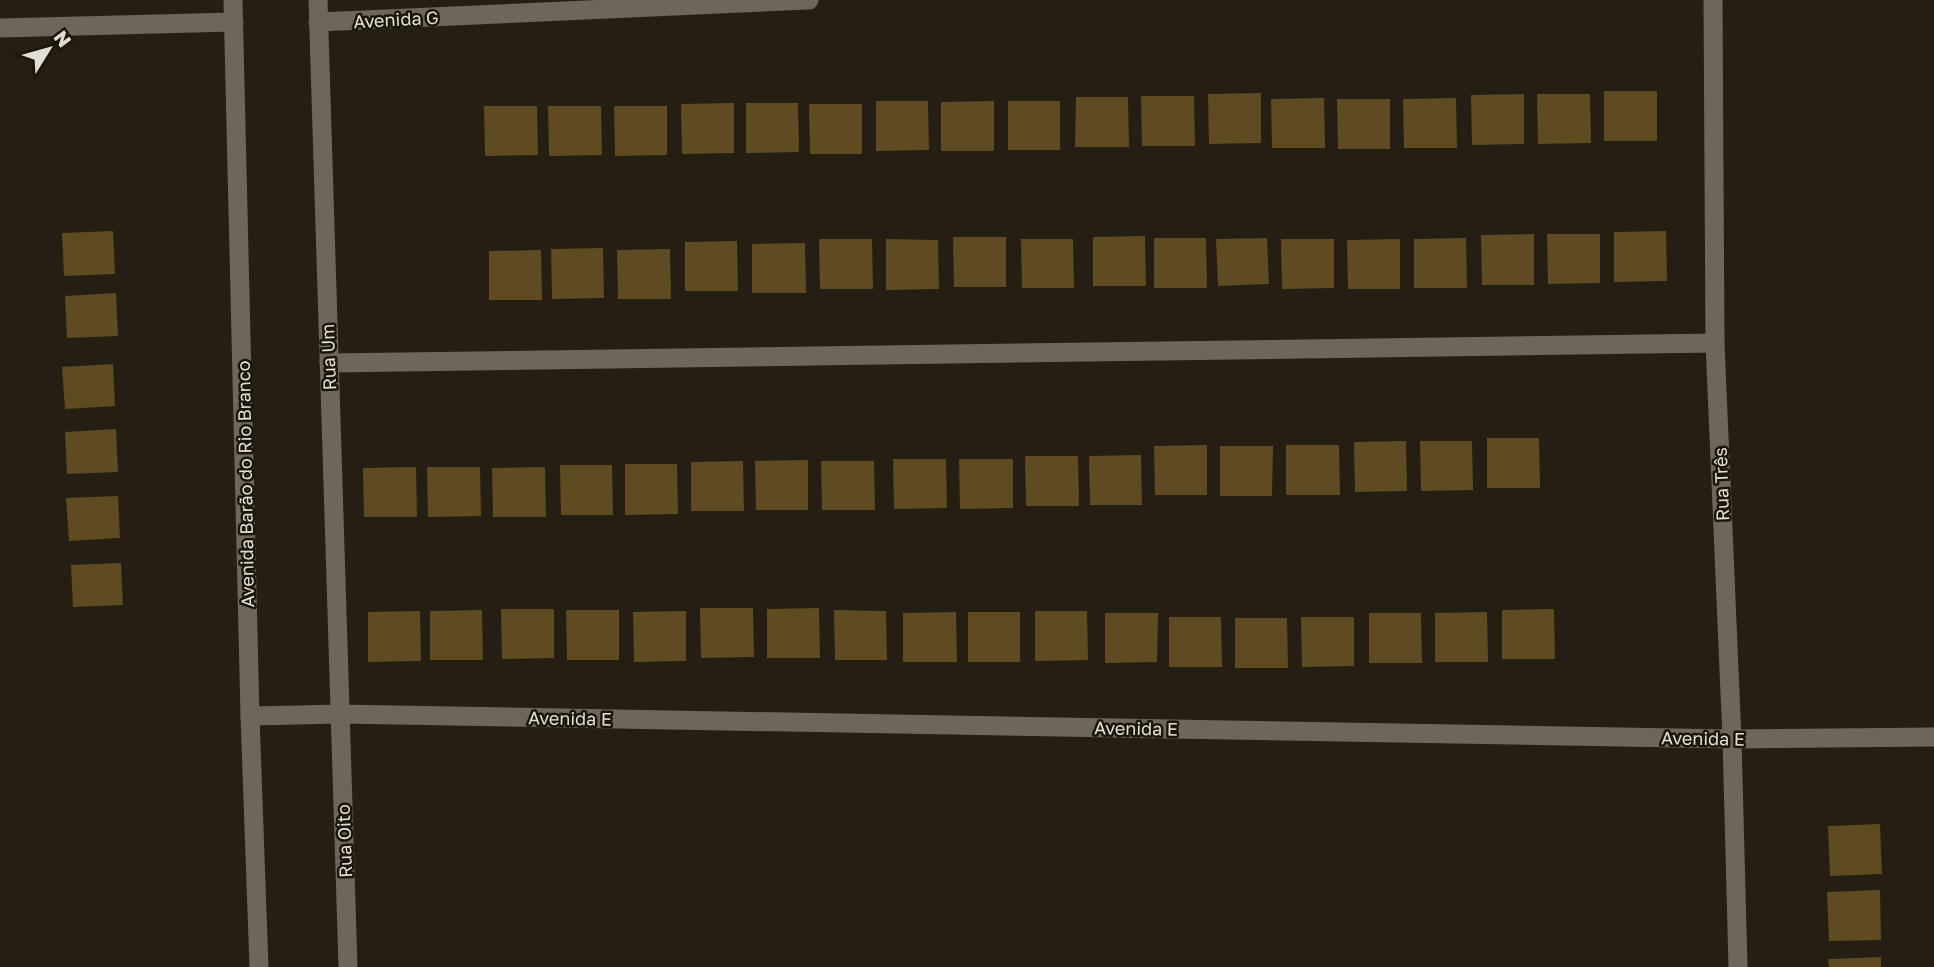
<svg xmlns="http://www.w3.org/2000/svg" width="1934" height="967" viewBox="0 0 1934 967" font-family="'Golos Text',sans-serif">
<style>
.building{fill:#5f4b22}
.lines{fill:none;stroke-linecap:round;stroke-linejoin:round}
.minor{stroke:#6d6659;stroke-width:19}
.tertiary{stroke:#6d6659;stroke-width:19}
.labels{text-anchor:middle;dominant-baseline:central;stroke-width:5;stroke-linejoin:round;paint-order:stroke}
.street-label{font-size:18px;fill:#e2ded7;stroke:#1b150a}
</style>
<rect width="100%" height="100%" fill="#241e13"/>
<path class="building" d="M 1604,91 L 1657,91 L 1657,141 L 1604,141 Z
M 1261,93 L 1261,143 L 1209,144 L 1208,94 Z
M 1524,94 L 1524,144 L 1472,145 L 1471,95 Z
M 1537,94 L 1590,94 L 1591,143 L 1538,144 Z
M 1141,96 L 1194,96 L 1195,146 L 1142,146 Z
M 1076,97 L 1128,97 L 1129,147 L 1075,147 Z
M 1324,98 L 1325,148 L 1272,148 L 1271,99 Z
M 1456,98 L 1457,148 L 1404,148 L 1403,99 Z
M 1337,99 L 1390,99 L 1390,149 L 1338,149 Z
M 876,101 L 928,101 L 929,150 L 876,151 Z
M 994,101 L 994,151 L 941,151 L 941,102 Z
M 1008,101 L 1060,101 L 1060,150 L 1008,150 Z
M 734,103 L 734,153 L 682,154 L 681,104 Z
M 746,103 L 798,103 L 799,152 L 746,153 Z
M 809,104 L 862,104 L 862,154 L 810,154 Z
M 484,106 L 537,106 L 538,155 L 485,156 Z
M 548,106 L 601,106 L 602,155 L 549,156 Z
M 614,106 L 667,106 L 667,155 L 615,156 Z
M 113,231 L 115,274 L 64,276 L 62,233 Z
M 1666,231 L 1667,281 L 1614,282 L 1614,232 Z
M 1534,234 L 1534,285 L 1482,285 L 1481,235 Z
M 1547,234 L 1600,234 L 1600,283 L 1548,284 Z
M 1145,236 L 1146,286 L 1093,286 L 1093,237 Z
M 953,237 L 1006,237 L 1006,287 L 954,287 Z
M 1154,238 L 1206,238 L 1207,288 L 1154,288 Z
M 1267,238 L 1269,284 L 1218,286 L 1216,239 Z
M 1466,238 L 1467,288 L 1414,288 L 1414,239 Z
M 819,239 L 872,239 L 873,289 L 820,289 Z
M 886,239 L 938,240 L 939,289 L 886,290 Z
M 1021,239 L 1073,239 L 1074,288 L 1022,288 Z
M 1281,239 L 1334,239 L 1334,288 L 1282,289 Z
M 1400,239 L 1400,289 L 1348,289 L 1347,240 Z
M 737,241 L 738,291 L 685,291 L 685,242 Z
M 805,243 L 806,293 L 752,293 L 752,244 Z
M 603,248 L 604,298 L 552,299 L 551,249 Z
M 670,249 L 671,299 L 618,299 L 617,250 Z
M 541,250 L 542,300 L 489,300 L 489,251 Z
M 116,293 L 118,336 L 67,338 L 65,296 Z
M 113,364 L 115,406 L 65,409 L 62,367 Z
M 116,429 L 118,472 L 67,474 L 65,432 Z
M 1487,438 L 1539,438 L 1540,488 L 1487,488 Z
M 1406,441 L 1407,491 L 1355,492 L 1354,442 Z
M 1420,441 L 1472,441 L 1473,490 L 1421,491 Z
M 1207,445 L 1207,495 L 1155,495 L 1154,446 Z
M 1286,445 L 1339,445 L 1340,495 L 1286,495 Z
M 1220,446 L 1273,446 L 1272,496 L 1220,496 Z
M 1141,455 L 1142,505 L 1090,505 L 1089,456 Z
M 1025,456 L 1078,456 L 1079,506 L 1026,506 Z
M 893,459 L 946,459 L 947,508 L 894,509 Z
M 959,459 L 1013,459 L 1013,508 L 960,509 Z
M 808,460 L 808,510 L 756,510 L 755,461 Z
M 743,461 L 744,511 L 691,511 L 691,462 Z
M 821,461 L 874,461 L 875,510 L 822,510 Z
M 625,464 L 677,464 L 678,514 L 625,515 Z
M 560,465 L 612,465 L 613,515 L 561,515 Z
M 416,467 L 417,517 L 364,517 L 363,468 Z
M 427,467 L 480,467 L 481,516 L 428,517 Z
M 545,467 L 546,517 L 493,517 L 492,468 Z
M 118,496 L 120,538 L 69,541 L 66,498 Z
M 121,563 L 123,605 L 73,607 L 71,565 Z
M 700,608 L 753,608 L 754,657 L 701,658 Z
M 819,608 L 820,658 L 767,658 L 767,609 Z
M 501,609 L 554,609 L 554,658 L 502,659 Z
M 1554,609 L 1555,659 L 1502,659 L 1502,610 Z
M 482,610 L 483,660 L 430,660 L 430,611 Z
M 566,610 L 619,610 L 619,660 L 567,660 Z
M 834,610 L 886,611 L 887,660 L 835,660 Z
M 420,611 L 421,661 L 368,662 L 368,612 Z
M 686,611 L 686,661 L 634,662 L 633,612 Z
M 1035,611 L 1087,611 L 1088,660 L 1035,661 Z
M 956,612 L 957,662 L 903,662 L 903,613 Z
M 968,612 L 1020,612 L 1020,662 L 968,662 Z
M 1487,612 L 1488,662 L 1435,662 L 1435,613 Z
M 1105,613 L 1158,613 L 1157,662 L 1105,663 Z
M 1369,613 L 1421,613 L 1422,663 L 1369,663 Z
M 1169,617 L 1221,617 L 1222,667 L 1169,667 Z
M 1301,617 L 1354,617 L 1354,666 L 1302,667 Z
M 1235,618 L 1287,618 L 1288,668 L 1235,668 Z
M 1880,824 L 1882,874 L 1830,876 L 1828,826 Z
M 1880,890 L 1881,940 L 1829,941 L 1827,892 Z
M 1881,957 L 1881,967 L 1829,967 L 1828,959 Z"/>
<g class="lines">
<path class="minor" d="M 1713,0 L 1715,343 L 1732,739 L 1738,967
M 318,22 L 809,0
M 0,28 L 234,22
M 329,363 L 1715,343
M 250,716 L 339,714 L 1732,739 L 1934,737"/>
<path class="tertiary" d="M 233,0 L 250,716 L 259,967
M 318,0 L 348,967"/>
</g>
<g class="labels">
<g class="street-label">
<text transform="translate(396 19) rotate(-3)">Avenida G</text>
<text transform="translate(328 357) rotate(-92)">Rua Um</text>
<text transform="translate(245 484) rotate(-91)">Avenida Barão do Rio Branco</text>
<text transform="translate(1721 484) rotate(-92)">Rua Três</text>
<text transform="translate(570 718) rotate(1)">Avenida E</text>
<text transform="translate(1136 728) rotate(1)">Avenida E</text>
<text transform="translate(1703 738) rotate(1)">Avenida E</text>
<text transform="translate(344 841) rotate(-92)">Rua Oito</text>
</g>
</g>
<g transform="translate(49 49) rotate(53)" stroke="#1b150a" stroke-width="5" paint-order="stroke">
<path d="M0-5L12 26L0 18L-12 26Z" fill="#e2ded7"/>
<text y="-10" font-size="19" font-weight="bold" text-anchor="middle" fill="#e2ded7">N</text>
</g>
</svg>
